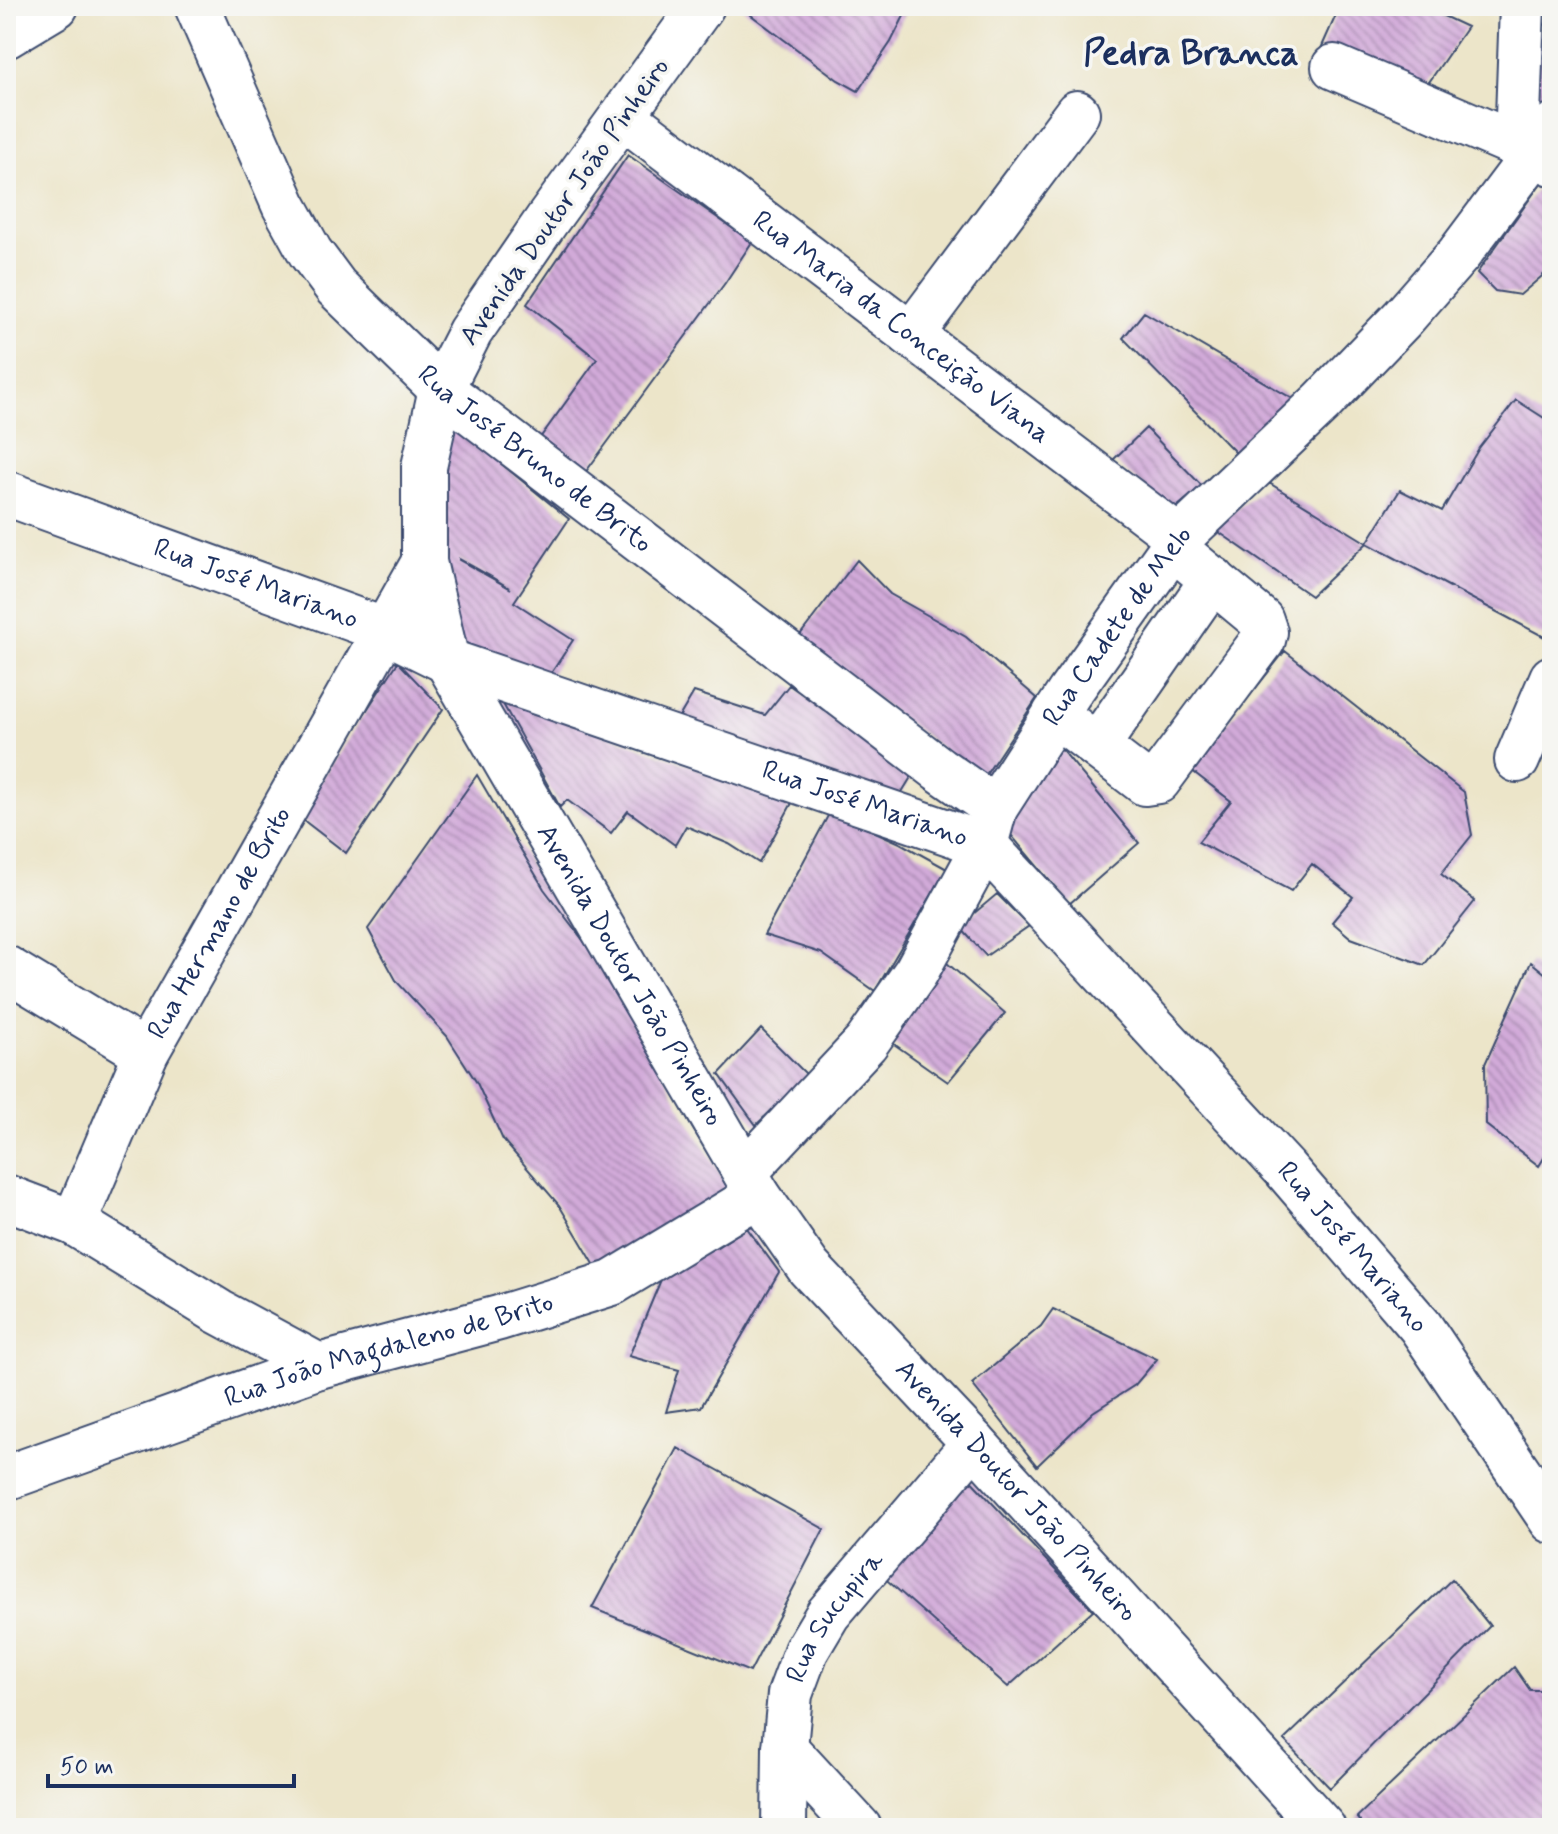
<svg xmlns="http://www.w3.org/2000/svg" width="1558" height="1834" viewBox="0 0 1558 1834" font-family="Mynerve,sans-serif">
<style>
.building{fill:url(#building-back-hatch);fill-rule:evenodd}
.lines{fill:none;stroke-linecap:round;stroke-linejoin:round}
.minor-casing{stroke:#3a4a6e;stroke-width:48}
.major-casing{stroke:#3a4a6e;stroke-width:48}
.minor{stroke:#fff;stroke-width:44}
.major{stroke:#fff;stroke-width:44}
.labels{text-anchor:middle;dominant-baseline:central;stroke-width:7;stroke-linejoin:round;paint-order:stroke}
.street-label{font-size:28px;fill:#1b2f5e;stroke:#f6f6f2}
.district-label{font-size:36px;font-weight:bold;fill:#1b2f5e;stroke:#f6f6f2}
</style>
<defs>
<pattern id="building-back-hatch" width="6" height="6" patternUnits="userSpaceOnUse" patternTransform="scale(2)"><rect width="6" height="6" fill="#d2aad9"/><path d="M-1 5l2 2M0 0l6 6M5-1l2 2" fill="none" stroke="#aa8bb3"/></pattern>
</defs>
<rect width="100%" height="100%" fill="#f6f6f2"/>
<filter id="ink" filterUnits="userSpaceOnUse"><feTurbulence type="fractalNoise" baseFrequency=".0125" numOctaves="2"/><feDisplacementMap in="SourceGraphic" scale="16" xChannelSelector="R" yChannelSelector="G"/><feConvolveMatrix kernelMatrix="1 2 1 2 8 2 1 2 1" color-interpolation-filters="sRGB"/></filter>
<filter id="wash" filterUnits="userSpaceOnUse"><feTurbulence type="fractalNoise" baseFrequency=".006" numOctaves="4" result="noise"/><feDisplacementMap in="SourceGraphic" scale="32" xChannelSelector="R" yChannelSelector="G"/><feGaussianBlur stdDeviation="1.8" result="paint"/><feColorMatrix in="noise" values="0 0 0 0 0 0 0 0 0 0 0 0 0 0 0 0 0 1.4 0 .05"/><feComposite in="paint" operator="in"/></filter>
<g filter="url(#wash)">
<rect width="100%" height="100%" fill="#ece5c9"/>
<g id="blocks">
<path class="building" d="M 739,6 L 909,6 L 891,42 L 858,91 L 838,80 Z
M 1340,6 L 1422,6 L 1467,27 L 1427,85 L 1320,51 Z
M 1552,15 L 1552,111 L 1530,108 L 1539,34 Z
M 628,155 L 752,242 L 725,283 L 579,481 L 540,438 L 597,359 L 527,304 Z
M 1541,183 L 1552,188 L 1552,247 L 1548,271 L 1520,295 L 1495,291 L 1477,273 Z
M 1144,312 L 1293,399 L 1236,453 L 1123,338 Z
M 1516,400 L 1552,423 L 1552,641 L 1367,543 L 1311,596 L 1213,528 L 1269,483 L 1367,543 L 1400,490 L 1442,511 L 1479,448 Z
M 451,423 L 569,519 L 514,602 L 573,640 L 544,684 L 451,642 L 435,503 ZM 459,559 L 490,576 L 511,589 L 459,560 Z
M 1146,428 L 1202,486 L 1172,511 L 1113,460 Z
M 857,560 L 890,594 L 966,637 L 1037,698 L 983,779 L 797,639 Z
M 1285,651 L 1464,792 L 1472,835 L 1441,874 L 1475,901 L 1424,965 L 1351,938 L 1332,922 L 1353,897 L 1312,864 L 1291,891 L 1198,842 L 1231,801 L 1191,770 Z
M 398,662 L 443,709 L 346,853 L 298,816 Z
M 789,685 L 849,728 L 916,769 L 894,805 L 675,724 L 694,692 L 765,715 Z
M 498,695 L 766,793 L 792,803 L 759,863 L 729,844 L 686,826 L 675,845 L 628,811 L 611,833 L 567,800 L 560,807 Z
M 1054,740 L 1139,843 L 1069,904 L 1006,829 Z
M 477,775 L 544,889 L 589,948 L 623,999 L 690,1124 L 735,1198 L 597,1269 L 559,1205 L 503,1140 L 477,1083 L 447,1036 L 397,982 L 368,929 Z
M 830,812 L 900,843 L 947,869 L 875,991 L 821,953 L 764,935 Z
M 997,894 L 1029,926 L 986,956 L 959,926 Z
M 940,957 L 1005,1013 L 948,1082 L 884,1037 Z
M 1531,962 L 1552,979 L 1552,1145 L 1539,1166 L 1486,1125 L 1485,1064 Z
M 761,1029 L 808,1076 L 756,1125 L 719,1074 Z
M 747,1228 L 779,1272 L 701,1407 L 666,1412 L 679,1370 L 629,1356 L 665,1270 L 717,1247 Z
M 1053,1309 L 1157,1359 L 1135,1385 L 1093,1412 L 1037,1466 L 972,1384 L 1041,1326 Z
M 678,1448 L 824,1529 L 750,1672 L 592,1608 Z
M 963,1472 L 1093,1610 L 1008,1687 L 881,1575 Z
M 1452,1579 L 1490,1626 L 1330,1788 L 1284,1740 Z
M 1514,1667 L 1530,1690 L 1552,1690 L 1552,1820 L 1542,1828 L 1366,1828 L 1357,1817 Z"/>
</g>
</g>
<g filter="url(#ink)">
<use href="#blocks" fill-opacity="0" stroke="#3a4a6e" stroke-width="2"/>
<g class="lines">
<defs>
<g id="minor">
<path id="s1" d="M 197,6 L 284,205 L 310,252 L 336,287 L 441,389 L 939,769 L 995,808"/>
<path d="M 6,36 L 56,6"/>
<path d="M 1334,67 L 1517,145 L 1552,163"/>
<path id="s2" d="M 624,117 L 1179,538"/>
<path d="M 1517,145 L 1522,6"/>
<path d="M 911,335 L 1077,113"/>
<path id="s3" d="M 6,493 L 386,631 L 447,661 L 985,845 L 1285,1169 L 1420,1326 L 1552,1521"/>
<path d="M 1055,714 L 1145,783 L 1158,781 L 1263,640 L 1265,632 L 1261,620 L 1173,547"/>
<path d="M 1097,746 L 1213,579"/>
<path d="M 1517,760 L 1552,678"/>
<path d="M 6,968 L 146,1053"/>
<path id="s4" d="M 745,1172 L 866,1043 L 916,972 L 985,845 L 995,808 L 1069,693 L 1179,538 L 1322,402 L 1402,319 L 1459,254 L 1534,154 L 1552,126"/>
<path d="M 6,1197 L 74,1223 L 219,1312 L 319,1366"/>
<path id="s5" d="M 74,1223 L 146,1053 L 424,562"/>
<path id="s6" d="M 6,1478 L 319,1366 L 499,1318 L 612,1283 L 758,1195"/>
<path d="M 785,1748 L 859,1828"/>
<path id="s7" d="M 784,1828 L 785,1748 L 790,1694 L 806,1651 L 828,1614 L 974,1443"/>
</g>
<g id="major">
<path id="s8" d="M 702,6 L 547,220 L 470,332 L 441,389 L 424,467 L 424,562 L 447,661 L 758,1195 L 809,1268 L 974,1443 L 1323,1828"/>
</g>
</defs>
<use href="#minor" class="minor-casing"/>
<use href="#major" class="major-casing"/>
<use href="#minor" class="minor"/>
<use href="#major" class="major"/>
</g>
</g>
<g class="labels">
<g class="street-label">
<text transform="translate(565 202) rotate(-55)">Avenida Doutor João Pinheiro</text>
<text stroke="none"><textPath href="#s2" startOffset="348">Rua Maria da Conceição Viana</textPath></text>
<text stroke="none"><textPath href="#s1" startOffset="578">Rua José Bruno de Brito</textPath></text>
<text stroke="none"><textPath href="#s3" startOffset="266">Rua José Mariano</textPath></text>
<text stroke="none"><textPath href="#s4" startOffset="666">Rua Cadete de Melo</textPath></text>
<text stroke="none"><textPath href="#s3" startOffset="914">Rua José Mariano</textPath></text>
<text stroke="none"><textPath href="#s5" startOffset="334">Rua Hermano de Brito</textPath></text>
<text stroke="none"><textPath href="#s8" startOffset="1104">Avenida Doutor João Pinheiro</textPath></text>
<text stroke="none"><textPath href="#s3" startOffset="1586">Rua José Mariano</textPath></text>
<text stroke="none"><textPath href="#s6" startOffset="404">Rua João Magdaleno de Brito</textPath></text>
<text stroke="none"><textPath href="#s8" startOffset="1752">Avenida Doutor João Pinheiro</textPath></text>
<text stroke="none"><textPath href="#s7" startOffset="224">Rua Sucupira</textPath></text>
</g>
<g class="district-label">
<text x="1191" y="54">Pedra Branca</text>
</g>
</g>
<rect width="1558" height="1834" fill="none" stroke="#f6f6f2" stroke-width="32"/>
<path d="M48 1774v12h246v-12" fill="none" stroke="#1b2f5e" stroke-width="4"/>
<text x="60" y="1774" font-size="24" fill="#1b2f5e" stroke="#f6f6f2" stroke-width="6" paint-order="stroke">50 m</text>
</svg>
